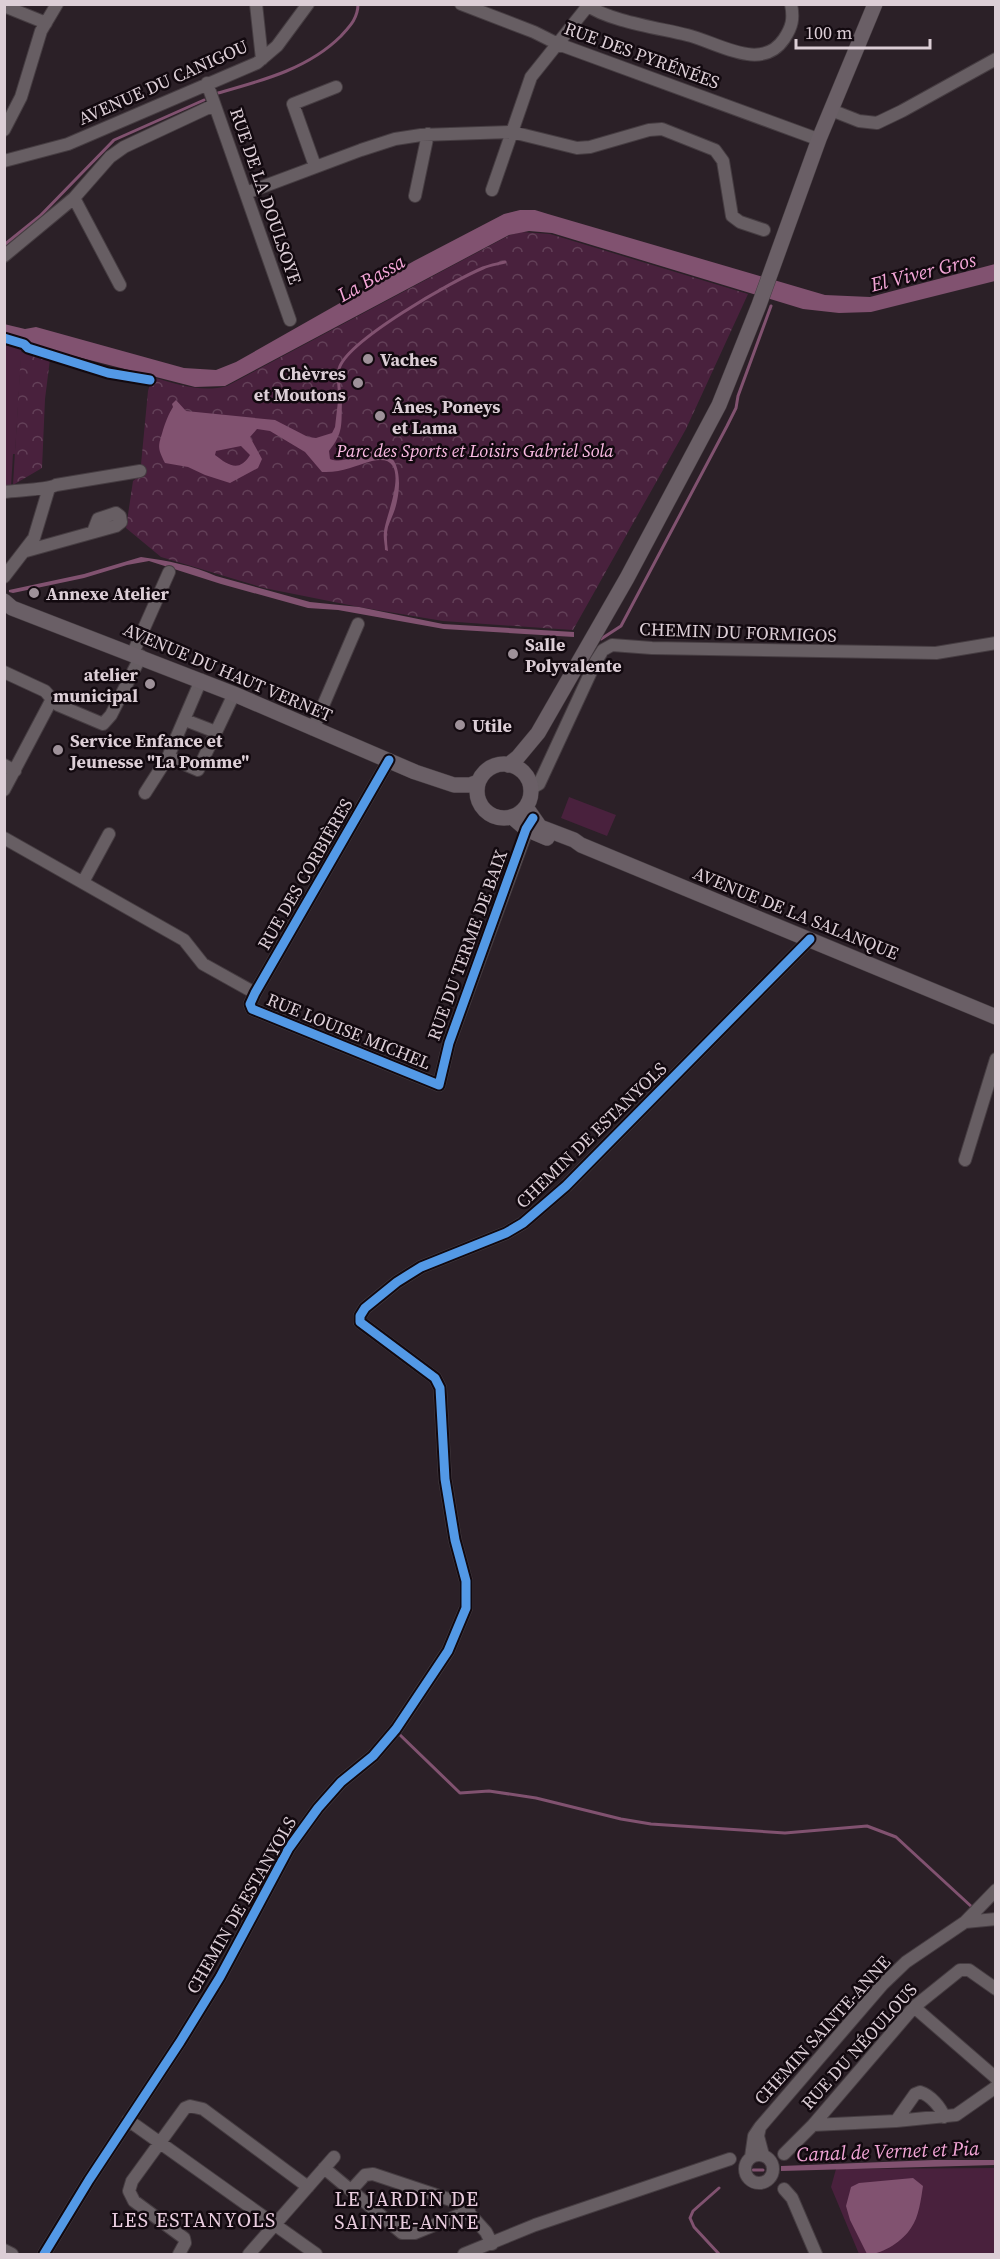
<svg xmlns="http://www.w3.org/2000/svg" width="1000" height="2259" viewBox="0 0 1000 2259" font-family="'Source Serif 4',serif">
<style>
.green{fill:#49213d}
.park{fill:url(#park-crowns)}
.water{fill:#815270;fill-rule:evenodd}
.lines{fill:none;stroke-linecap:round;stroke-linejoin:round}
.stream{stroke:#815270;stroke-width:3}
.minor-casing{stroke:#463d42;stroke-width:14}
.major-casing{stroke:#463d42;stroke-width:16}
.minor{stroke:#675e63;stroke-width:12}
.major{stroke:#6a5f66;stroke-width:15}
.cycleway-casing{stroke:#12090f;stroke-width:13}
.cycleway{stroke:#5399e6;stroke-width:9}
.poi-dot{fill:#9e9199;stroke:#12090f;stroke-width:2}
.labels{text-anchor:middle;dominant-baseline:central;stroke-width:5;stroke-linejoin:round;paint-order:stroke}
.street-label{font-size:18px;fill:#dcced6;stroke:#12090f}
.poi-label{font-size:18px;font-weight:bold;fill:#dcced6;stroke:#12090f;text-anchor:start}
.park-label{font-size:18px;font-style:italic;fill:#fbbbe3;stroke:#12090f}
.water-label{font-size:20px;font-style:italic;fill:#f2a5d6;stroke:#12090f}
.neighbourhood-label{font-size:20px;letter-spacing:1.5px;fill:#eacddf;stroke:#12090f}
</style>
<defs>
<pattern id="park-crowns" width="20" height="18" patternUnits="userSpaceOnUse" patternTransform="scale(1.5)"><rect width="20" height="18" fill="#49213d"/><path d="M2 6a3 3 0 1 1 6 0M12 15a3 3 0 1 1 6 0" fill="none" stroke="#634058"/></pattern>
</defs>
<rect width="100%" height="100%" fill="#2b2027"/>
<path class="green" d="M 4,341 L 22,344 L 15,454 L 13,454 L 11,487 L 4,487 Z
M 569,797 L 616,815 L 607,836 L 561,818 Z
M 995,2168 L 995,2254 L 859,2254 L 831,2187 L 836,2169 Z"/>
<path class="park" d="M 521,232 L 550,234 L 748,294 L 686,429 L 573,630 L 443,621 L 359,607 L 264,588 L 161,557 L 126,528 L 133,481 L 140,475 L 148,391 L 152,377 C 177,384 201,393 227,386 L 510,235 Z
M 21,352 L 50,359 L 45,399 L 42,468 L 13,485 Z"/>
<path class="water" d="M 520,210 L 535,210 L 548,214 L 825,295 L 870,297 L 995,264 L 995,281 L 871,312 L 839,313 L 803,309 L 552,233 L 529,231 L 509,235 L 225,386 L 195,387 L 27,344 L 21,340 L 5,335 L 4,324 L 25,329 L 36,327 L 184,368 L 216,370 L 236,362 L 414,261 L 504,214 Z
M 176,400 L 186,411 L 275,420 L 308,437 L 316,438 L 332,433 L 335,427 L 338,401 L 342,402 C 341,425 344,432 329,451 L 330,459 C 346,465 360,451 376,451 C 404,452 401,490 395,509 C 393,515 390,521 388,527 C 386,535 387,543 388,551 L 385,550 C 385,544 383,538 384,532 C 385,516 416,451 372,461 C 354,466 342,473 322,472 L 305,452 L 270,431 L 257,429 L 250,437 L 262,459 L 258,468 L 230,483 L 205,475 L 188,467 L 165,463 C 157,447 158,447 163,430 C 166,421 168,415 173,407 L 172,404 ZM 241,446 L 250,455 C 239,473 228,465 215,455 L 216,451 Z
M 141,557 C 168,561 192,565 216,576 L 310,602 L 359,607 L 443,624 L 574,632 L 574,637 L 444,629 L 338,610 L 308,608 L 221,584 L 149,561 L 127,565 L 84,578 L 13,593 L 9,592 L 9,590 L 84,574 Z
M 934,2160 L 995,2160 L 995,2165 L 781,2171 L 781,2166 Z
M 913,2178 L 923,2186 C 921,2199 919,2217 911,2228 C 903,2241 882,2255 867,2254 L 850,2220 L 846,2206 L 851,2187 L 859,2183 Z"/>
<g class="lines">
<path class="stream" d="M 218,93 C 261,81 308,69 341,36 C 350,26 358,18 358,4
M 4,245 L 40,216 L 114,140 L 204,100
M 340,401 C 340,392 337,378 339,369 C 346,341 454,280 483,268 C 490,265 498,264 505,262
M 601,639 L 621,626 L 727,426 L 736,408 L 738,396 L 771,306
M 398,1733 L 460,1793 L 489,1791 L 536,1798 L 621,1819 L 651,1824 L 785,1833 L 867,1826 L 896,1837 L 973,1908
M 753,2170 L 763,2170
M 719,2254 L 694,2227 L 690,2218 L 693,2211 L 719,2188"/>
<defs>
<path id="minor" d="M 256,4 L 262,59
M 461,4 L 534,32 L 558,44 L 812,137
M 585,4 C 608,21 659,28 687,35 C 717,42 761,73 784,39 C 792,27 794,19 791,4
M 4,6 L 46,23
M 207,83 L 290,320
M 831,110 L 859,121 L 877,123 L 902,111 L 996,59
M 4,130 L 21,97 L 41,31 L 57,4
M 4,161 L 68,144 L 257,63 L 277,46 L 308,4
M 315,166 L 293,104 L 336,87
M 492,190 L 531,77 L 587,7
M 246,193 L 361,150 L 395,139 L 421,135 L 512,132 L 577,148 L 590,147 L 649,130 L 662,129 L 715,150 L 723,161 L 732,216 L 740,222 L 764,230
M 415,196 L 428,134
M 74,198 L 120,285
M 4,256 L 74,198 L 110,157 L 124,147 L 214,105
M 4,492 C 17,490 47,490 56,485 L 140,471
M 26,551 L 116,526 L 121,522 L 120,516 L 116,513 L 98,519 L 93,532
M 4,577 L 34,538 L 49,488
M 133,653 L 169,572
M 4,672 L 45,691 L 52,699 L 4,790
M 52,699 L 58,705 L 103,724 L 111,715 L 141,656
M 185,720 L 216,732
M 313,729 L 358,624
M 168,757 L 198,770 L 234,694
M 389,760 L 255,993 L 250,1004 L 252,1009 L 439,1085 L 449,1043 L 530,822
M 4,765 L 15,771
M 530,789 L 539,784 L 596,661 L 603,650 L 612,645 L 652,648 L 936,653 L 996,643
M 145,793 L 168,757 L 201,680
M 4,838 L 184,940 L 203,964 L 255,993
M 83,882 L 109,834
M 965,1160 L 996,1059
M 965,1922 L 996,1919
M 914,2007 L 996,2078
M 128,2120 L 316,2254
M 896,2121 L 915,2094 L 920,2092 C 930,2095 941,2107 944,2117
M 813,2125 L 896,2121 L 956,2115 L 996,2087
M 760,2127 L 882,1985 L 906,1962 L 965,1922 L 996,1890
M 784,2154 L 813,2125 L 914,2007 L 960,1970 L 969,1970 L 996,1989
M745 2169a14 14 0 1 1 28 0a14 14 0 1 1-28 0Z
M 751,2157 L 754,2136 L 760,2127 L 758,2136 L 763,2155
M 324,2168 L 402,2233 L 415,2233 L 469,2211
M 784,2189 L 792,2198 L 816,2254
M 354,2193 L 354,2187 L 365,2175 L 373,2174 L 460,2203 L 486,2232 L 492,2244
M 4,2250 L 12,2254
M 44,2254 L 89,2180 L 180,2042 L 220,1977 L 289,1848 L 318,1808 L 341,1782 L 373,1756 L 396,1729 L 448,1651 L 466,1608 L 466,1581 L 455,1540 L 445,1479 L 440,1388 L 435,1378 L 360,1322 L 360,1316 L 365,1308 L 397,1282 L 421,1267 L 506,1233 L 523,1223 L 566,1186 L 810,939
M 179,2254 L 185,2243 L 184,2238 L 134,2201 L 129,2191 L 132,2181 L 185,2108 L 190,2106 L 203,2109 L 308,2187
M 249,2254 L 334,2157
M 464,2254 L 535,2225 L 730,2159"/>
<path id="major" d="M 4,601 L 12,608 L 234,694 L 415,772 L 454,785 L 470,785 L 478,782
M477 791a27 27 0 1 1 54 0a27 27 0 1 1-54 0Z
M 508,765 L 518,757 L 538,733 L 627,578 L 719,405 L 759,305 L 819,139 L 875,4
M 526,807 L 540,827 L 574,840 L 581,845 L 996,1017
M 512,817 L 526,829 L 547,838"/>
</defs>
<use href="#minor" class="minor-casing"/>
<use href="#major" class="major-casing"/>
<use href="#minor" class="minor"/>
<use href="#major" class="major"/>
<defs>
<path id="cycleway" d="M 4,338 L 24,344 L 28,348 L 108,373 L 150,380
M 389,760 L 255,993 L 250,1004 L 252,1009 L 439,1085 L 449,1043 L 526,829 L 533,818
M 44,2254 L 89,2180 L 180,2042 L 220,1977 L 289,1848 L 318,1808 L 341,1782 L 373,1756 L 396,1729 L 448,1651 L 466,1608 L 466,1581 L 455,1540 L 445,1479 L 440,1388 L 435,1378 L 360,1322 L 360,1316 L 365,1308 L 397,1282 L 421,1267 L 506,1233 L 523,1223 L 566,1186 L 810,939"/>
</defs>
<use href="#cycleway" class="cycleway-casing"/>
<use href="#cycleway" class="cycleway"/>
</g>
<g class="poi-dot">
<circle cx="368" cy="359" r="6"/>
<circle cx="358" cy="383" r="6"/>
<circle cx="380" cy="416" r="6"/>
<circle cx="34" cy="593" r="6"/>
<circle cx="513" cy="654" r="6"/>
<circle cx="150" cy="684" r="6"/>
<circle cx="460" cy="725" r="6"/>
<circle cx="58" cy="750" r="6"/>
</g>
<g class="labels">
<g class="street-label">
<text transform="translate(642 55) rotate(20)">RUE DES PYRÉNÉES</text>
<text transform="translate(163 82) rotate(-24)">AVENUE DU CANIGOU</text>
<text transform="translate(266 196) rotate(71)">RUE DE LA DOULSOYE</text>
<text transform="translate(738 632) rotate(2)">CHEMIN DU FORMIGOS</text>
<text transform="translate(228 672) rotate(23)">AVENUE DU HAUT VERNET</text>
<text transform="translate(305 874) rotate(-60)">RUE DES CORBIÈRES</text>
<text transform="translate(796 913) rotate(22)">AVENUE DE LA SALANQUE</text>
<text transform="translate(467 945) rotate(-70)">RUE DU TERME DE BAIX</text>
<text transform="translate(349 1031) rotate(22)">RUE LOUISE MICHEL</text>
<text transform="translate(591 1135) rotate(-44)">CHEMIN DE ESTANYOLS</text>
<text transform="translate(241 1905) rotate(-60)">CHEMIN DE ESTANYOLS</text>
<text transform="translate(822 2030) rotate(-48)">CHEMIN SAINTE-ANNE</text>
<text transform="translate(859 2046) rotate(-48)">RUE DU NÉOULOUS</text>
</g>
<g class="poi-label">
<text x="380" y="359">Vaches</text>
<text x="346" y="373" text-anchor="end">Chèvres<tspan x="346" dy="21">et Moutons</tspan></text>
<text x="392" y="406">Ânes, Poneys<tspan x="392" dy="21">et Lama</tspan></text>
<text x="46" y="593">Annexe Atelier</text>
<text x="525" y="644">Salle<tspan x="525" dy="21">Polyvalente</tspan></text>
<text x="138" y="674" text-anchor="end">atelier<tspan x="138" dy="21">municipal</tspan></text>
<text x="472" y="725">Utile</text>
<text x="70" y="740">Service Enfance et<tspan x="70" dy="21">Jeunesse "La Pomme"</tspan></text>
</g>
<g class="park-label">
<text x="475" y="450">Parc des Sports et Loisirs Gabriel Sola</text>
</g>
<g class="water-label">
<text transform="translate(923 272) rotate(-14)">El Viver Gros</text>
<text transform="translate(371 278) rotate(-30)">La Bassa</text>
<text transform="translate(888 2151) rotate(-2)">Canal de Vernet et Pia</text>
</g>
<g class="neighbourhood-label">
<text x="407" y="2199">LE JARDIN DE<tspan x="407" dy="23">SAINTE-ANNE</tspan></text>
<text x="194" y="2220">LES ESTANYOLS</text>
</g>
</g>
<rect width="1000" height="2259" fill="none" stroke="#dcced6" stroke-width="12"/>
<path d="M796 39v9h134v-9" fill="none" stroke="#dcced6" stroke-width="3"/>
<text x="805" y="39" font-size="18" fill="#dcced6" stroke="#12090f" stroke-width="4.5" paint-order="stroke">100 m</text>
</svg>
